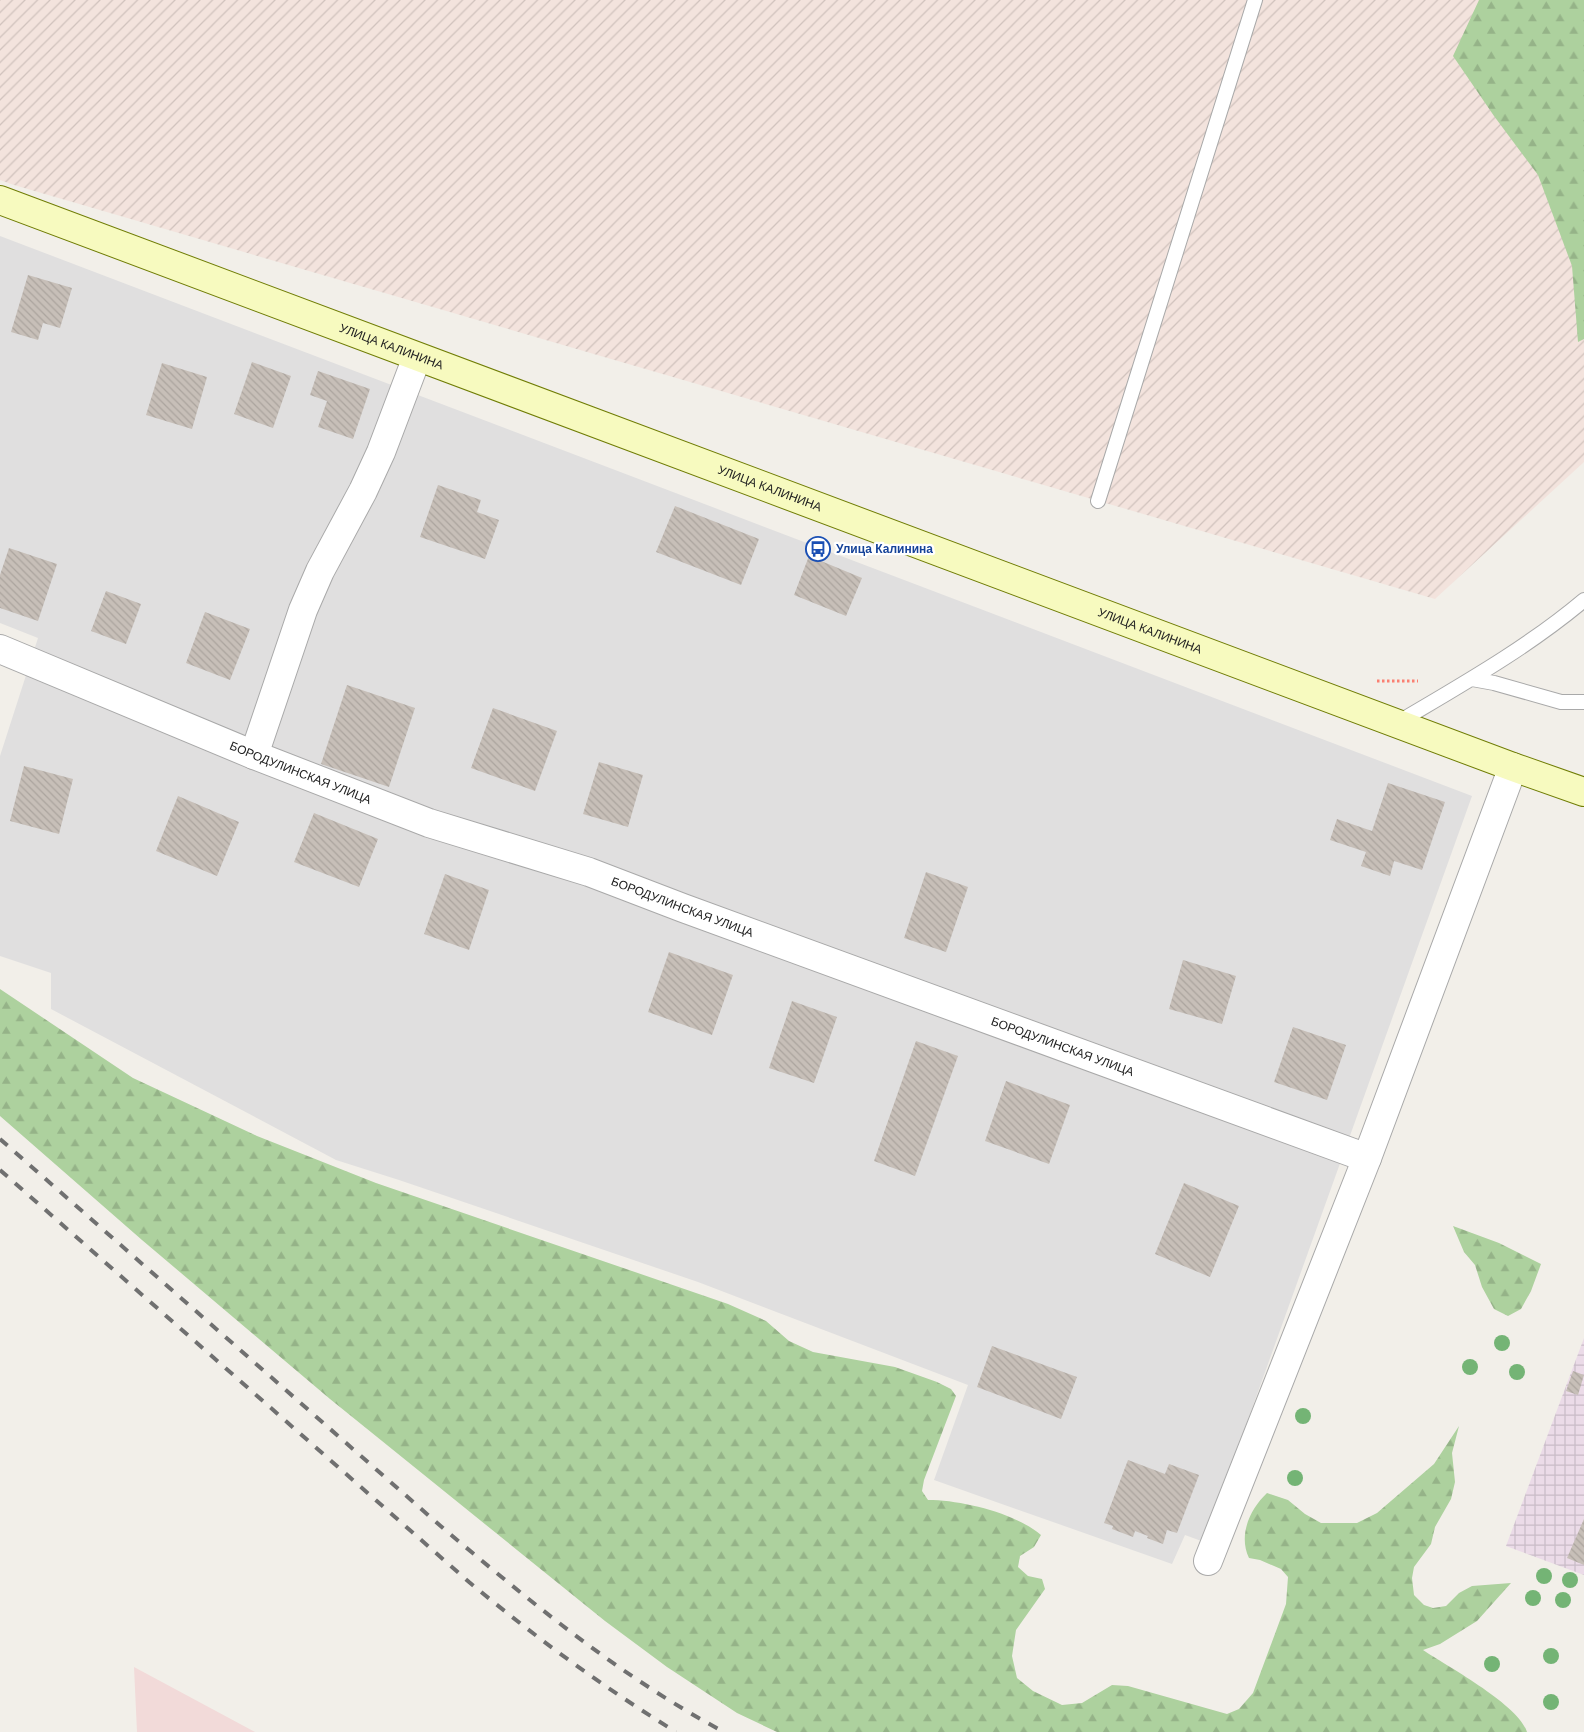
<svg xmlns="http://www.w3.org/2000/svg" width="1584" height="1732" viewBox="0 0 1584 1732" font-family="Arial,sans-serif">
<style>
.residential{fill:#e0dfdf}
.commercial{fill:#f2dad9}
.industrial{fill:url(#industrial-grid)}
.military{fill:url(#military-furrows)}
.forest{fill:url(#forest-firs)}
.building{fill:url(#building-back-hatch)}
.lines{fill:none;stroke-linecap:round;stroke-linejoin:round}
.service-casing{stroke:#a9a9a9;stroke-width:16}
.minor-casing{stroke:#a9a9a9;stroke-width:30}
.secondary-casing{stroke:#707d05;stroke-width:30}
.path{stroke:#fa8072;stroke-width:3;stroke-dasharray:2.5 2.5;stroke-linecap:butt}
.service{stroke:#fff;stroke-width:14}
.minor{stroke:#fff;stroke-width:28}
.secondary{stroke:#f7fabf;stroke-width:28}
.rail{stroke:#707070;stroke-width:4;stroke-dasharray:10 10;stroke-linecap:butt}
.tree{fill:#74b475}
.labels{text-anchor:middle;dominant-baseline:central;stroke-width:4.5;stroke-linejoin:round;paint-order:stroke}
.street-label{font-size:12px;fill:#222;stroke:#fff}
.transit-label{font-size:12px;font-weight:bold;fill:#164399;stroke:#fff;text-anchor:start}
</style>
<defs>
<pattern id="industrial-grid" width="8" height="8" patternUnits="userSpaceOnUse" patternTransform="scale(1.25)"><rect width="8" height="8" fill="#ebdbe8"/><path d="M0 4h8M4 0v8" fill="none" stroke="#c9bcc7"/></pattern>
<pattern id="military-furrows" width="10" height="10" patternUnits="userSpaceOnUse" patternTransform="scale(1.25)"><rect width="10" height="10" fill="#f3e3dd"/><path d="M-1 1l2-2M0 10L10 0M9 11l2-2" fill="none" stroke="#d0c2bd"/></pattern>
<pattern id="forest-firs" width="22" height="20" patternUnits="userSpaceOnUse" patternTransform="scale(1.25)"><rect width="22" height="20" fill="#add19e"/><path d="M5 1l3.5 6h-7zM16 11l3.5 6h-7z" fill="#95b388"/></pattern>
<pattern id="building-back-hatch" width="6" height="6" patternUnits="userSpaceOnUse" patternTransform="scale(1.25)"><rect width="6" height="6" fill="#c7bfb8"/><path d="M-1 5l2 2M0 0l6 6M5-1l2 2" fill="none" stroke="#aba49e"/></pattern>
</defs>
<rect width="100%" height="100%" fill="#f2efe9"/>
<path class="residential" d="M 0,236 L 1472,796 L 1204,1542 L 1185,1535 L 1172,1564 L 934,1480 L 968,1385 L 698,1282 L 399,1180 L 336,1160 L 51,1009 L 51,973 L 0,956 L 0,756 L 38,638 L 0,623 Z"/>
<path class="commercial" d="M 134,1667 L 255,1732 L 137,1732 Z"/>
<path class="industrial" d="M 1584,1338 L 1584,1575 L 1506,1546 Z"/>
<path class="military" d="M 0,0 L 1584,0 L 1584,462 L 1435,599 L 14,185 L 0,180 Z"/>
<path class="forest" d="M 1479,0 L 1584,0 L 1584,339 L 1578,342 L 1572,266 L 1538,175 L 1494,116 L 1453,56 Z
M 0,989 L 133,1078 L 257,1136 L 376,1183 L 728,1304 L 766,1321 L 789,1341 L 813,1352 L 895,1367 L 937,1382 L 951,1389 L 956,1396 L 924,1480 L 922,1491 L 928,1500 C 962,1500 1015,1513 1041,1535 L 1034,1547 L 1020,1556 L 1018,1567 L 1028,1576 L 1042,1579 L 1045,1589 L 1016,1630 L 1012,1656 L 1017,1678 L 1033,1691 L 1062,1705 L 1082,1703 L 1112,1685 L 1128,1686 L 1227,1714 L 1239,1709 L 1253,1693 L 1286,1604 L 1288,1577 L 1281,1569 L 1260,1560 L 1249,1558 C 1238,1535 1250,1509 1267,1493 L 1288,1500 L 1305,1514 L 1321,1523 L 1357,1523 L 1377,1513 L 1434,1464 L 1459,1426 L 1452,1453 L 1455,1482 L 1451,1499 L 1435,1527 L 1431,1544 L 1414,1567 L 1412,1578 L 1414,1595 L 1424,1605 L 1433,1608 L 1446,1606 L 1459,1593 L 1472,1586 L 1511,1583 L 1477,1621 L 1440,1644 L 1423,1650 C 1447,1666 1519,1705 1527,1732 L 777,1732 L 737,1713 L 667,1667 L 605,1621 L 330,1399 L 142,1240 L 0,1116 Z
M 1453,1226 L 1499,1243 L 1541,1264 L 1531,1291 L 1521,1309 L 1508,1316 L 1494,1309 L 1482,1287 L 1475,1265 L 1464,1252 Z"/>
<path class="building" d="M 28,275 L 72,288 L 60,328 L 43,323 L 38,340 L 11,332 Z
M 252,362 L 291,376 L 273,428 L 234,414 Z
M 162,363 L 207,377 L 192,429 L 146,415 Z
M 318,371 L 370,389 L 353,439 L 318,427 L 327,401 L 310,395 Z
M 438,485 L 481,500 L 477,512 L 499,520 L 485,559 L 420,537 Z
M 675,506 L 759,539 L 741,585 L 656,552 Z
M 9,548 L 57,564 L 38,621 L 0,608 L 0,575 Z
M 809,556 L 862,578 L 846,616 L 794,595 Z
M 106,591 L 141,604 L 126,644 L 91,631 Z
M 205,612 L 250,629 L 230,680 L 186,663 Z
M 347,685 L 415,708 L 389,787 L 321,764 Z
M 493,708 L 557,731 L 535,791 L 471,768 Z
M 599,762 L 643,775 L 628,827 L 583,814 Z
M 24,766 L 73,779 L 59,834 L 10,821 Z
M 1388,783 L 1445,802 L 1422,870 L 1394,861 L 1390,876 L 1361,866 L 1366,852 L 1330,840 L 1337,819 L 1372,831 Z
M 178,796 L 239,822 L 217,876 L 156,851 Z
M 314,813 L 378,839 L 359,887 L 294,862 Z
M 926,872 L 968,887 L 946,952 L 904,938 Z
M 445,874 L 489,890 L 469,950 L 424,934 Z
M 669,952 L 733,975 L 712,1035 L 648,1012 Z
M 1183,960 L 1236,976 L 1222,1024 L 1169,1009 Z
M 792,1001 L 837,1017 L 814,1083 L 769,1068 Z
M 1293,1027 L 1346,1045 L 1327,1100 L 1274,1082 Z
M 916,1041 L 958,1056 L 915,1176 L 874,1161 Z
M 1006,1081 L 1070,1105 L 1049,1164 L 985,1141 Z
M 1184,1183 L 1239,1206 L 1210,1277 L 1155,1254 Z
M 992,1346 L 1077,1377 L 1061,1419 L 977,1387 Z
M 1573,1371 L 1584,1375 L 1578,1395 L 1566,1391 Z
M 1128,1460 L 1165,1474 L 1169,1464 L 1199,1475 L 1177,1533 L 1167,1530 L 1163,1544 L 1147,1538 L 1148,1536 L 1135,1531 L 1133,1537 L 1112,1529 L 1113,1526 L 1104,1523 Z
M 1584,1519 L 1584,1565 L 1567,1558 Z"/>
<g class="lines">
<defs>
<path id="service" d="M 1098,501 L 1255,0
M 1472,679 L 1494,683 L 1561,702 L 1584,702
M 1397,723 C 1461,685 1527,648 1584,600"/>
<g id="minor">
<path id="s1" d="M 0,649 L 254,755 L 429,823 L 589,872 L 683,908 L 1367,1158"/>
<path d="M 254,755 L 303,610 L 320,571 L 363,491 L 381,452 L 417,357"/>
<path d="M 1208,1561 L 1367,1158 L 1513,767"/>
</g>
<g id="secondary">
<path id="s2" d="M 0,200 L 1513,767 L 1584,792"/>
</g>
</defs>
<use href="#service" class="service-casing"/>
<use href="#minor" class="minor-casing"/>
<use href="#secondary" class="secondary-casing"/>
<path class="path" d="M 1377,681 L 1418,681"/>
<use href="#service" class="service"/>
<use href="#minor" class="minor"/>
<use href="#secondary" class="secondary"/>
<path class="rail" d="M 0,1139 L 444,1529 C 532,1603 621,1677 724,1732
M 0,1170 L 469,1582 C 535,1637 603,1687 676,1732"/>
</g>
<g class="tree">
<circle cx="1502" cy="1343" r="8"/>
<circle cx="1470" cy="1367" r="8"/>
<circle cx="1517" cy="1372" r="8"/>
<circle cx="1303" cy="1416" r="8"/>
<circle cx="1295" cy="1478" r="8"/>
<circle cx="1544" cy="1576" r="8"/>
<circle cx="1570" cy="1580" r="8"/>
<circle cx="1533" cy="1598" r="8"/>
<circle cx="1563" cy="1600" r="8"/>
<circle cx="1551" cy="1656" r="8"/>
<circle cx="1492" cy="1664" r="8"/>
<circle cx="1551" cy="1702" r="8"/>
</g>
<defs>
<symbol id="bus-ring" viewBox="-11 -11 22 22"><circle r="9.5" fill="#fff" stroke="#1a4fb4" stroke-width="1.5"/><path d="M-5-6H5V4H4V6H2V4H-2V6H-4V4H-5ZM-3.5-4V0h7V-4ZM-3.5 1.2v1.5H-2V1.2ZM2 1.2v1.5H3.5V1.2Z" fill="#1a4fb4"/></symbol>
</defs>
<g fill-rule="evenodd">
<use href="#bus-ring" x="804" y="535" width="28" height="28"/>
</g>
<g class="labels">
<g class="street-label">
<text stroke="none"><textPath href="#s2" startOffset="418">УЛИЦА КАЛИНИНА</textPath></text>
<text stroke="none"><textPath href="#s2" startOffset="822">УЛИЦА КАЛИНИНА</textPath></text>
<text stroke="none"><textPath href="#s2" startOffset="1228">УЛИЦА КАЛИНИНА</textPath></text>
<text stroke="none"><textPath href="#s1" startOffset="325">БОРОДУЛИНСКАЯ УЛИЦА</textPath></text>
<text stroke="none"><textPath href="#s1" startOffset="730">БОРОДУЛИНСКАЯ УЛИЦА</textPath></text>
<text stroke="none"><textPath href="#s1" startOffset="1135">БОРОДУЛИНСКАЯ УЛИЦА</textPath></text>
</g>
<g class="transit-label">
<text x="836" y="549">Улица Калинина</text>
</g>
</g>
</svg>
